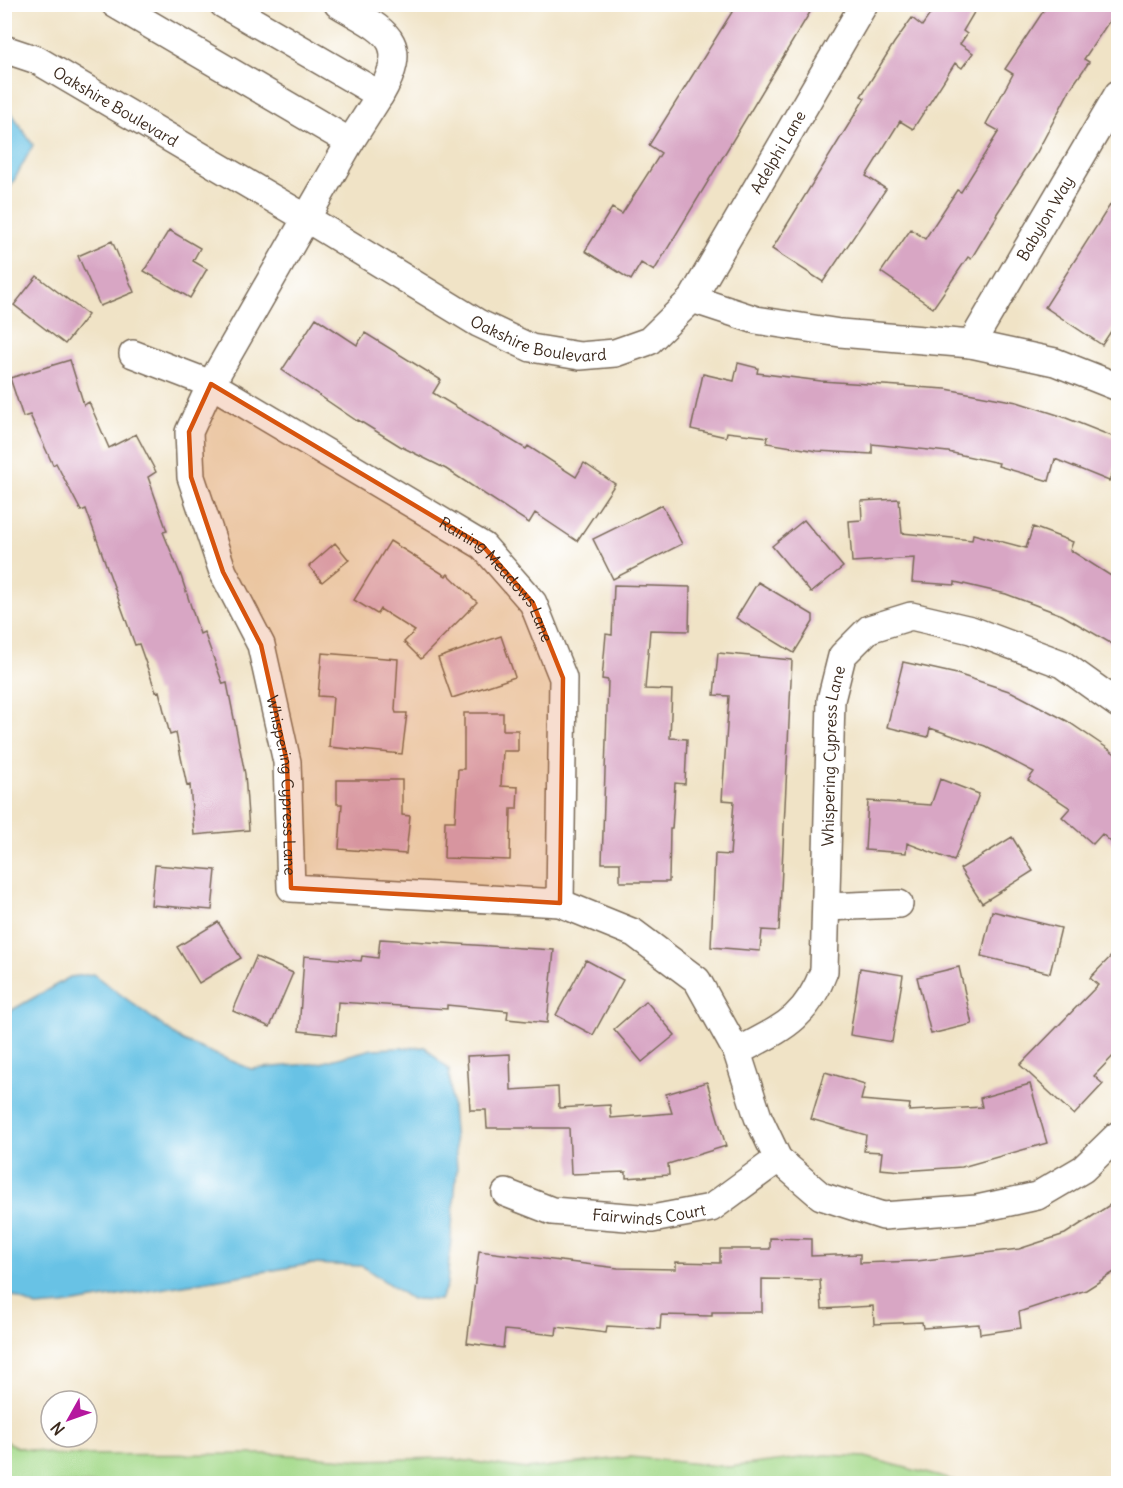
<svg xmlns="http://www.w3.org/2000/svg" width="1123" height="1488" viewBox="0 0 1123 1488" font-family="Delius,sans-serif">
<style>
.green{fill:#a5da8b;stroke:#708254;stroke-width:1.5}
.water{fill:#68c2e5;stroke:#527682;stroke-width:1.5}
.building{fill:#d8a6c4}
.lines{fill:none;stroke-linecap:round;stroke-linejoin:round}
.minor-casing{stroke:#7a6b59;stroke-width:30}
.minor{stroke:#fff;stroke-width:27}
.marked{fill:#d7540e;fill-opacity:0.2;stroke:#d7540e;stroke-width:4.5;stroke-linejoin:round}
.labels{text-anchor:middle;dominant-baseline:central;stroke-width:4.5;stroke-linejoin:round;paint-order:stroke}
.street-label{font-size:16px;fill:#3b2a1e;stroke:#fff}
</style>
<rect width="100%" height="100%" fill="#fff"/>
<filter id="ink" filterUnits="userSpaceOnUse"><feTurbulence type="fractalNoise" baseFrequency=".0167" numOctaves="2"/><feDisplacementMap in="SourceGraphic" scale="12" xChannelSelector="R" yChannelSelector="G"/><feConvolveMatrix kernelMatrix="1 2 1 2 8 2 1 2 1" color-interpolation-filters="sRGB"/></filter>
<filter id="wash" filterUnits="userSpaceOnUse"><feTurbulence type="fractalNoise" baseFrequency=".008" numOctaves="4" result="noise"/><feDisplacementMap in="SourceGraphic" scale="24" xChannelSelector="R" yChannelSelector="G"/><feGaussianBlur stdDeviation="1.35" result="paint"/><feColorMatrix in="noise" values="0 0 0 0 0 0 0 0 0 0 0 0 0 0 0 0 0 1.4 0 .05"/><feComposite in="paint" operator="in"/></filter>
<g filter="url(#wash)">
<rect width="100%" height="100%" fill="#f0e3c6"/>
<path class="green" d="M 5,512 L 10,564 L 5,647 L 4,512 Z
M 5,1441 L 17,1447 L 57,1455 L 276,1454 L 362,1460 L 445,1458 L 527,1469 L 630,1457 L 729,1467 L 825,1455 L 865,1457 L 963,1483 L 5,1484 Z"/>
<path class="water" d="M 5,109 L 11,112 L 33,145 L 5,197 Z
M 93,974 L 183,1041 L 251,1069 L 320,1063 L 372,1049 L 425,1047 L 449,1070 L 457,1168 L 447,1285 L 440,1300 L 411,1299 L 362,1266 L 310,1264 L 63,1305 L 36,1307 L 5,1292 L 5,1014 L 70,977 Z"/>
<g id="blocks">
<path class="building" d="M 737,4 L 815,4 L 654,271 L 641,263 L 631,280 L 585,251 L 612,208 L 622,214 L 661,153 L 649,145 Z
M 937,4 L 979,4 L 963,31 L 967,34 L 960,44 L 973,53 L 962,68 L 955,63 L 913,129 L 900,121 L 866,176 L 886,189 L 823,282 L 772,249 L 865,98 L 861,96 L 894,43 L 912,18 L 922,26 Z
M 1048,4 L 1107,4 L 1116,11 L 1084,59 L 1089,62 L 1071,88 L 1037,152 L 996,215 L 997,216 L 971,259 L 968,257 L 933,308 L 881,272 L 911,229 L 925,239 L 957,190 L 961,192 L 999,131 L 986,124 L 1013,74 L 1005,69 Z
M 1119,191 L 1119,319 L 1102,345 L 1045,307 Z
M 169,230 L 200,248 L 193,261 L 207,269 L 190,298 L 144,271 Z
M 112,241 L 134,292 L 100,306 L 78,256 Z
M 37,276 L 88,315 L 65,344 L 14,305 Z
M 316,318 L 357,345 L 365,333 L 441,380 L 433,393 L 526,449 L 528,446 L 576,477 L 584,463 L 615,484 L 577,541 L 535,513 L 529,523 L 446,469 L 400,446 L 358,420 L 357,421 L 282,370 Z
M 70,360 L 84,405 L 89,402 L 109,448 L 136,434 L 156,472 L 148,477 L 167,531 L 163,532 L 181,576 L 200,634 L 204,632 L 223,684 L 227,683 L 245,774 L 249,830 L 194,835 L 190,785 L 187,786 L 176,733 L 170,735 L 159,691 L 156,692 L 139,644 L 135,645 L 86,509 L 81,511 L 56,463 L 53,465 L 30,415 L 23,417 L 10,378 Z
M 738,363 L 758,368 L 757,373 L 821,381 L 946,389 L 1017,402 L 1061,416 L 1119,439 L 1119,459 L 1109,481 L 1055,459 L 1049,481 L 998,466 L 999,463 L 948,452 L 872,444 L 872,454 L 817,451 L 767,443 L 768,437 L 727,432 L 726,437 L 691,429 L 703,374 L 734,381 Z
M 899,499 L 902,533 L 972,540 L 973,534 L 1026,548 L 1033,527 L 1073,542 L 1070,550 L 1119,581 L 1119,648 L 1062,615 L 1006,594 L 955,582 L 955,585 L 912,582 L 914,558 L 852,562 L 849,521 L 862,520 L 861,501 Z
M 662,505 L 682,544 L 613,579 L 593,539 Z
M 804,520 L 843,567 L 811,593 L 772,546 Z
M 390,541 L 446,576 L 448,574 L 477,602 L 421,659 L 404,642 L 415,631 L 380,609 L 377,614 L 354,600 Z
M 335,543 L 349,560 L 322,582 L 309,566 Z
M 758,582 L 813,615 L 813,622 L 794,653 L 736,618 Z
M 614,585 L 690,587 L 689,631 L 650,630 L 645,689 L 672,690 L 670,738 L 687,739 L 685,784 L 675,783 L 672,829 L 670,829 L 669,882 L 620,882 L 620,863 L 602,863 L 608,680 L 602,679 L 606,634 L 612,635 Z
M 501,636 L 515,677 L 452,698 L 438,658 Z
M 322,653 L 398,659 L 395,710 L 396,713 L 407,713 L 402,754 L 329,747 L 333,697 L 318,696 Z
M 718,653 L 792,660 L 779,931 L 762,930 L 760,951 L 711,947 L 715,854 L 730,855 L 734,801 L 722,800 L 729,696 L 714,695 Z
M 903,662 L 957,674 L 1012,692 L 1067,721 L 1110,750 L 1119,757 L 1119,849 L 1102,834 L 1093,844 L 1062,817 L 1070,808 L 1028,780 L 1034,772 L 986,747 L 930,728 L 928,737 L 887,727 Z
M 464,713 L 503,713 L 503,730 L 518,730 L 518,751 L 503,751 L 501,786 L 518,787 L 517,809 L 511,809 L 510,860 L 444,858 L 445,821 L 455,821 L 458,769 L 464,769 Z
M 940,779 L 979,794 L 954,861 L 907,843 L 906,853 L 865,850 L 868,801 L 931,805 Z
M 337,780 L 402,780 L 402,815 L 410,816 L 406,854 L 339,849 L 342,804 L 337,804 Z
M 1012,837 L 1033,871 L 982,903 L 960,869 Z
M 155,865 L 216,870 L 212,910 L 151,905 Z
M 992,911 L 1061,928 L 1050,973 L 981,956 Z
M 218,922 L 241,958 L 199,983 L 177,947 Z
M 380,939 L 554,950 L 547,1023 L 507,1019 L 508,1011 L 447,1005 L 447,1009 L 338,1002 L 336,1035 L 299,1031 L 304,956 L 361,961 L 362,956 L 378,958 Z
M 1119,948 L 1119,1050 L 1094,1076 L 1103,1084 L 1074,1115 L 1020,1065 L 1098,985 L 1090,978 Z
M 256,957 L 293,973 L 270,1027 L 233,1011 Z
M 586,960 L 623,980 L 593,1035 L 556,1015 Z
M 959,967 L 972,1024 L 931,1034 L 917,977 Z
M 860,968 L 903,975 L 892,1042 L 850,1035 Z
M 646,1001 L 675,1035 L 642,1062 L 614,1029 Z
M 510,1054 L 511,1090 L 558,1087 L 559,1108 L 610,1105 L 611,1118 L 672,1113 L 666,1094 L 707,1082 L 726,1146 L 668,1164 L 669,1175 L 626,1178 L 626,1172 L 571,1174 L 569,1128 L 487,1128 L 486,1110 L 470,1110 L 467,1056 Z
M 825,1072 L 865,1084 L 861,1100 L 910,1104 L 909,1111 L 982,1107 L 980,1098 L 1030,1084 L 1047,1143 L 962,1167 L 902,1171 L 880,1169 L 882,1152 L 864,1151 L 866,1135 L 811,1119 Z
M 1119,1199 L 1119,1269 L 1086,1290 L 1019,1312 L 1021,1328 L 980,1334 L 979,1324 L 923,1328 L 922,1322 L 874,1324 L 873,1306 L 822,1309 L 820,1280 L 762,1279 L 762,1312 L 712,1312 L 712,1316 L 661,1315 L 660,1329 L 607,1326 L 606,1333 L 557,1327 L 556,1335 L 505,1330 L 503,1348 L 467,1343 L 479,1251 L 618,1268 L 676,1269 L 676,1262 L 720,1263 L 720,1249 L 770,1249 L 770,1238 L 811,1239 L 811,1256 L 860,1254 L 860,1263 L 917,1261 L 1019,1249 L 1065,1234 Z"/>
</g>
</g>
<g filter="url(#ink)">
<use href="#blocks" fill-opacity="0" stroke="#7a6b59" stroke-width="1.5"/>
<g class="lines">
<defs>
<g id="minor">
<path d="M 115,4 L 350,142 L 380,95 L 223,4"/>
<path d="M 338,4 C 383,31 413,38 380,95"/>
<path id="s1" d="M 4,49 L 37,60 L 306,218 L 478,323 L 531,348 L 580,356 L 615,353 L 649,341 L 692,299 L 864,4"/>
<path id="s2" d="M 350,142 L 211,384 L 189,432 L 191,477 L 223,572 L 261,645 L 287,762 L 291,888 L 560,903 L 634,933 L 697,980 L 737,1052 L 758,1117 L 778,1159 L 821,1196 L 883,1216 L 977,1209 L 1037,1196 L 1083,1169 L 1118,1135"/>
<path d="M 692,299 L 756,320 L 840,333 L 971,344 L 1055,362 L 1118,387"/>
<path id="s3" d="M 971,344 L 1118,94"/>
<path id="s4" d="M 133,354 L 211,384 L 483,546 L 533,603 L 563,678 L 560,903"/>
<path d="M 827,907 L 899,904"/>
<path id="s5" d="M 737,1052 C 781,1028 805,1021 824,971 L 831,700 L 842,656 L 869,629 L 911,616 L 971,630 L 1062,664 L 1118,704"/>
<path id="s6" d="M 506,1193 L 552,1211 L 652,1219 L 711,1208 L 778,1159"/>
</g>
</defs>
<use href="#minor" class="minor-casing"/>
<use href="#minor" class="minor"/>
</g>
</g>
<path class="marked" d="M 211,384 L 483,546 L 533,603 L 563,678 L 560,903 L 291,888 L 287,762 L 261,645 L 223,572 L 191,477 L 189,432 Z"/>
<g class="labels">
<g class="street-label">
<text stroke="none"><textPath href="#s1" startOffset="126">Oakshire Boulevard</textPath></text>
<text stroke="none"><textPath href="#s1" startOffset="958">Adelphi Lane</textPath></text>
<text stroke="none"><textPath href="#s3" startOffset="146">Babylon Way</textPath></text>
<text stroke="none"><textPath href="#s1" startOffset="612">Oakshire Boulevard</textPath></text>
<text stroke="none"><textPath href="#s4" startOffset="434">Raining Meadows Lane</textPath></text>
<text stroke="none"><textPath href="#s5" startOffset="338">Whispering Cypress Lane</textPath></text>
<text stroke="none"><textPath href="#s2" startOffset="702">Whispering Cypress Lane</textPath></text>
<text stroke="none"><textPath href="#s6" startOffset="147">Fairwinds Court</textPath></text>
</g>
</g>
<rect width="1123" height="1488" fill="none" stroke="#fff" stroke-width="24"/>
<g transform="translate(69 1419) rotate(230)"><circle r="28" fill="#ffffff" stroke="#b1aaa5" stroke-width="1.5"/>
<path d="M0-4.5L10 22L0 15L-10 22Z" fill="#b5179e"/>
<text y="-9" font-size="16" font-weight="bold" text-anchor="middle" fill="#3b2a1e">N</text>
</g>
</svg>
